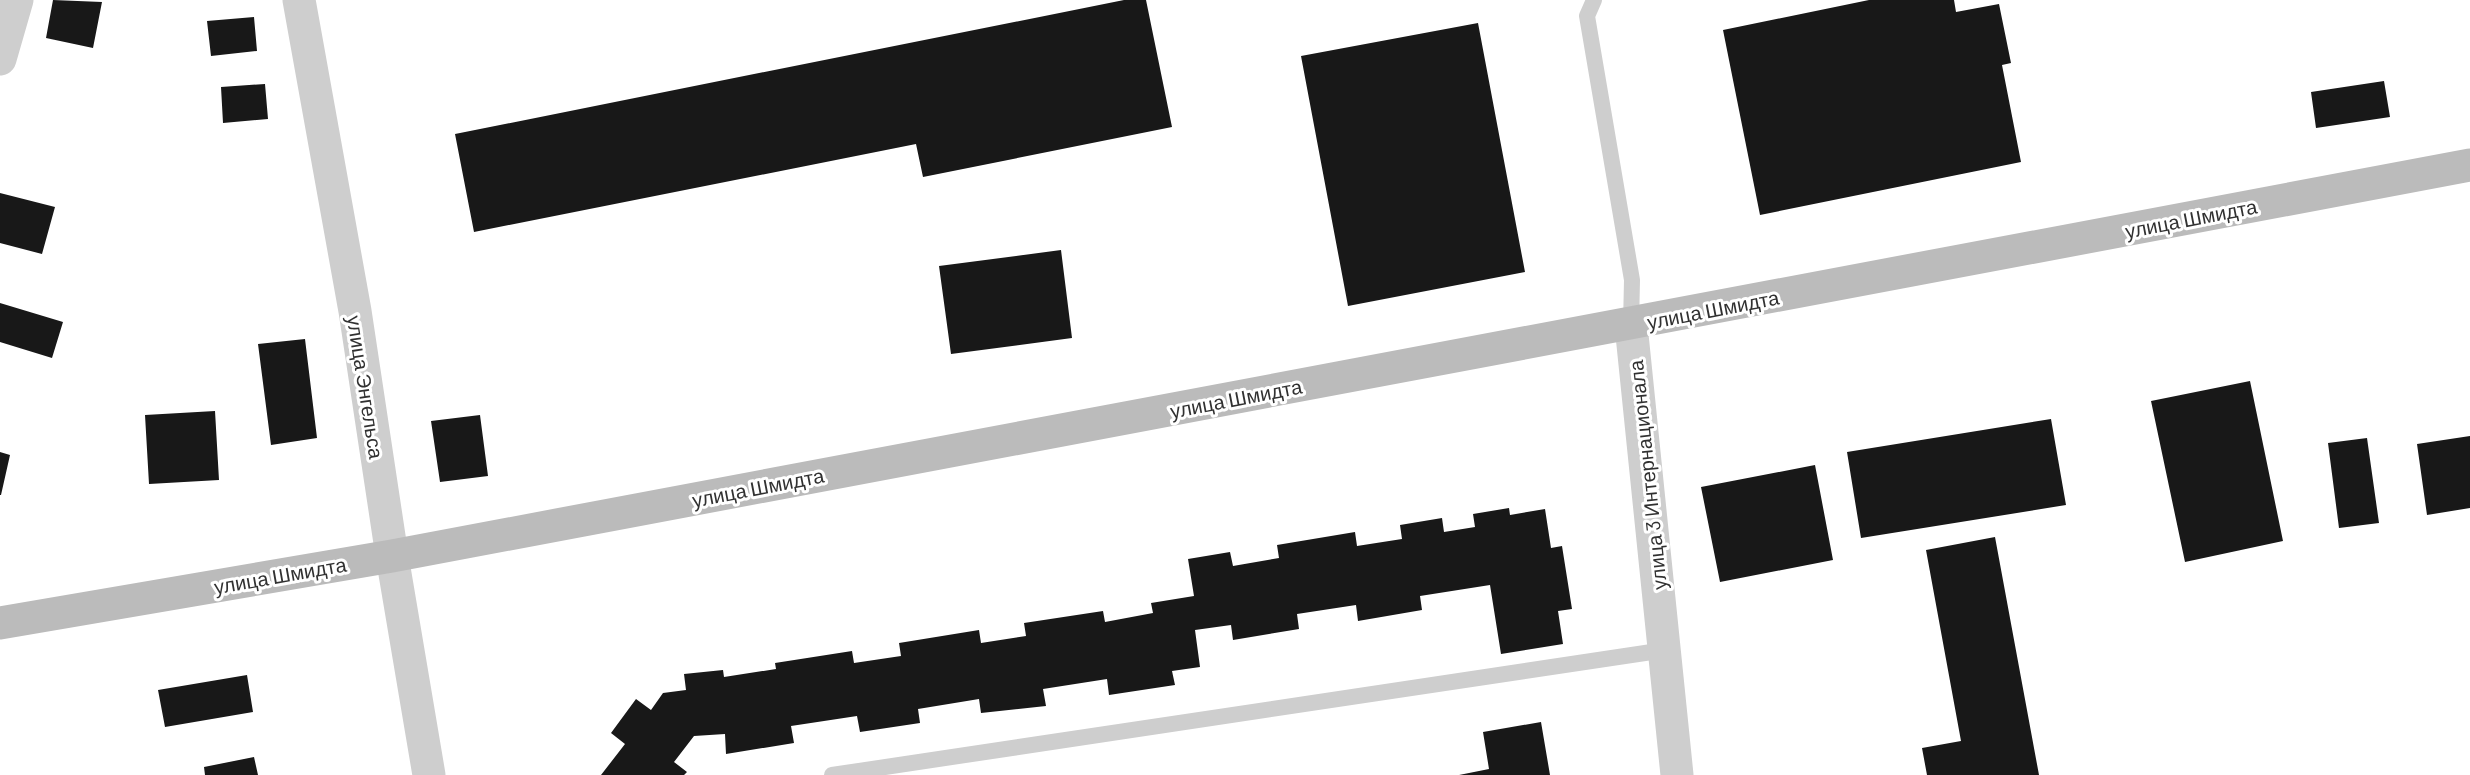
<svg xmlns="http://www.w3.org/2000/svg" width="2470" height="775" viewBox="0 0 2470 775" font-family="Barlow,sans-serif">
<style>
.building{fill:#181818}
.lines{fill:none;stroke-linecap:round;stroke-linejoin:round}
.lane{stroke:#cecece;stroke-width:16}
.street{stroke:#cecece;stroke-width:33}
.secondary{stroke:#bbb;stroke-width:33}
.labels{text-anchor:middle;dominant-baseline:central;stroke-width:6;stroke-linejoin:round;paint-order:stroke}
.street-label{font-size:20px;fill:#313131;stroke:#fff}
</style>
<rect width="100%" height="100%" fill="#fff"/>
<path class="building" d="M 53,0 L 102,2 L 93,48 L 46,38 Z
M 1124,0 L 1146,0 L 1172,127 L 923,177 L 916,144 L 474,232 L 455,134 Z
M 1869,0 L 1954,0 L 1956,12 L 1999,4 L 2011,63 L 2002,65 L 2021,162 L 1760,215 L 1723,30 Z
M 254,17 L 257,51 L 211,56 L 207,21 Z
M 1478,23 L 1525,272 L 1348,306 L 1301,56 Z
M 2384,81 L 2390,117 L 2316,128 L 2311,92 Z
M 265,84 L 268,119 L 223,123 L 221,87 Z
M 0,193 L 55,207 L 42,254 L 0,243 Z
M 1061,250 L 1072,338 L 951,354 L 939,266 Z
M 0,303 L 63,322 L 52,358 L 0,342 Z
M 305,339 L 317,438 L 271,445 L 258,344 Z
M 2250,381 L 2283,541 L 2185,562 L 2151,401 Z
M 215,411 L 219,480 L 149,484 L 145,415 Z
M 480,415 L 488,476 L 440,482 L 431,421 Z
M 2051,419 L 2066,505 L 1861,538 L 1847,452 Z
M 2470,436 L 2470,508 L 2427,515 L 2417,444 Z
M 2367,438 L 2379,523 L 2339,528 L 2328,443 Z
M 0,452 L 10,455 L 1,495 L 0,495 Z
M 1815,465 L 1833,560 L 1720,582 L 1701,487 Z
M 1509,508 L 1510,515 L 1545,509 L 1551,548 L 1562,546 L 1572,609 L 1558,611 L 1563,644 L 1501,654 L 1490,585 L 1420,596 L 1422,610 L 1358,621 L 1356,605 L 1297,614 L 1299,629 L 1233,640 L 1231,625 L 1195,630 L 1200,667 L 1172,671 L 1175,685 L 1109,695 L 1107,679 L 1043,689 L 1046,706 L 981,713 L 979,699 L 918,709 L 920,723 L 860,732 L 857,716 L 791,726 L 794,743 L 726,754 L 725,734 L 694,736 L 674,762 L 687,772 L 684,775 L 601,775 L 625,744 L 611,733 L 636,699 L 651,710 L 663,693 L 686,690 L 684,674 L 723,670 L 724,677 L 776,669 L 775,663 L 852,651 L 854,663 L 901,656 L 899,643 L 979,630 L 981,643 L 1026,636 L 1024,623 L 1103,611 L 1105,622 L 1153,613 L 1151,603 L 1194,596 L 1188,559 L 1230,552 L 1233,566 L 1279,558 L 1277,545 L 1355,532 L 1357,546 L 1402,539 L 1400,525 L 1442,518 L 1444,532 L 1475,527 L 1473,514 Z
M 1995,537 L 2039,775 L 1927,775 L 1922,748 L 1961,741 L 1926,550 Z
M 247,675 L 253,712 L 165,727 L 158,690 Z
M 1541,722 L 1550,775 L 1459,775 L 1489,769 L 1483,732 Z
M 254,757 L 258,775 L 205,775 L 204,767 Z"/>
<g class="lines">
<path class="lane" d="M 1594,0 L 1587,16 L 1632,280 L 1631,325
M 832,775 L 1665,650"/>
<path class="street" d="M 299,0 L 355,311 L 392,556 L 429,775
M 0,59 L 17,0
M 1631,325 L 1677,775"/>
<path class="secondary" d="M 0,623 L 392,556 L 2470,165"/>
</g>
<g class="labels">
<g class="street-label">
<text transform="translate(2191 218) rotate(-11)">улица Шмидта</text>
<text transform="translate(1713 309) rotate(-11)">улица Шмидта</text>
<text transform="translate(366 387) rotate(81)">улица Энгельса</text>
<text transform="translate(1236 398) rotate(-11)">улица Шмидта</text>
<text transform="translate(1647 475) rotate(-96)">улица 3 Интернационала</text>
<text transform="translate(758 487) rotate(-11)">улица Шмидта</text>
<text transform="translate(280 575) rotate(-10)">улица Шмидта</text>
</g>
</g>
</svg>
